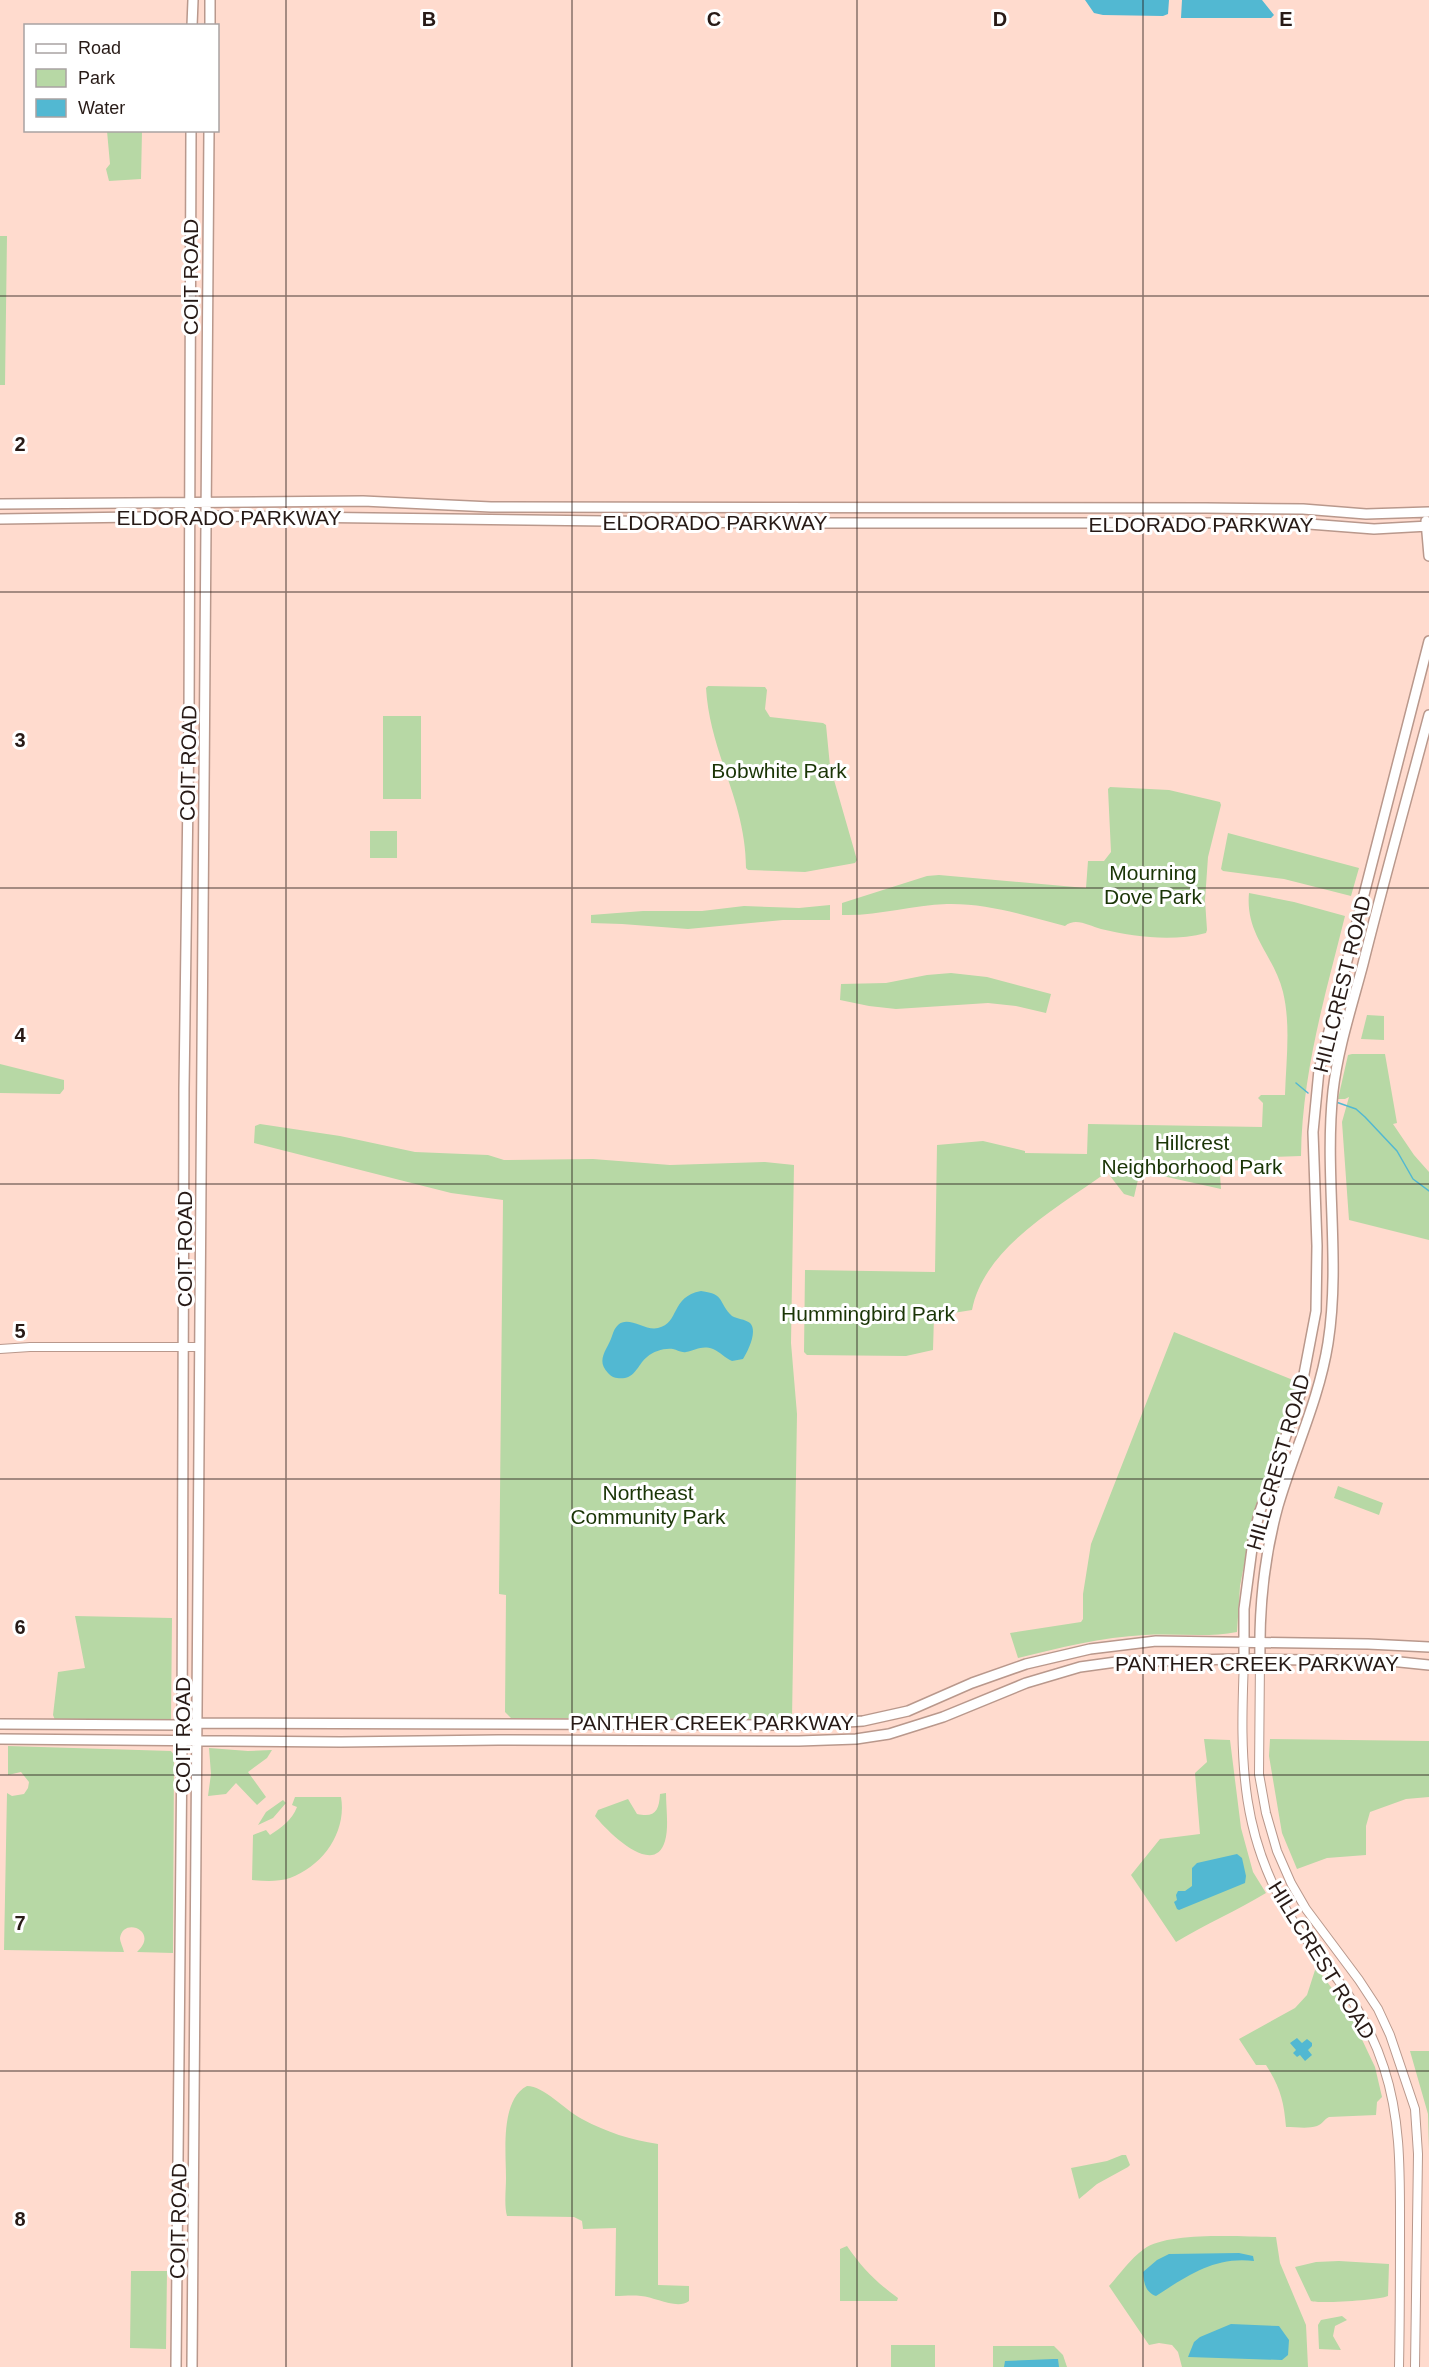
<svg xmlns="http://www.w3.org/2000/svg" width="1429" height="2367" viewBox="0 0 1429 2367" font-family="Helvetica,sans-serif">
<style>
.green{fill:#b7d8a5}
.water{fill:#52b8d2}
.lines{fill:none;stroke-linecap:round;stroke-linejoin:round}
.stream{stroke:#52b8d2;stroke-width:1.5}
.minor-casing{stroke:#b9988c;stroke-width:10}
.major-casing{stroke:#b9988c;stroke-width:12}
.minor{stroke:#fff;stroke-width:8}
.major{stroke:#fff;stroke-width:9}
.grid{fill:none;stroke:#271a16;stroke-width:1.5;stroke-opacity:0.55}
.labels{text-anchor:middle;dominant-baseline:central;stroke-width:6;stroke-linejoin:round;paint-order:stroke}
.street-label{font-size:21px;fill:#271a16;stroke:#fff}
.park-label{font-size:21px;fill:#1a3506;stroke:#fff}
.grid-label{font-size:20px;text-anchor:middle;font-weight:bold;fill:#271a16;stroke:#fff;stroke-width:6;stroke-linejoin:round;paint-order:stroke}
</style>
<rect width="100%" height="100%" fill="#ffdbce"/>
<path class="green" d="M 107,131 L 142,131 L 141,179 L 109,181 L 106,169 L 110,164 Z
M 0,236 L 7,236 L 5,385 L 0,385 Z
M 708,686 L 765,687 L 767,690 L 765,709 L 770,717 L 823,723 L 826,725 L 830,766 L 857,860 L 855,863 L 805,872 L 748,870 L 746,868 C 746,801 710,754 706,688 Z
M 383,716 L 421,716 L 421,799 L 383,799 Z
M 1110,787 L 1169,790 L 1220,802 L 1221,805 L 1208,857 L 1205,900 L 1207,930 L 1206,933 C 1172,942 1135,937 1101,929 C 1089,926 1076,917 1065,926 C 1027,916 988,903 947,904 C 911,905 879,916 842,915 L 842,903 L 927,876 L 939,875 L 1086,888 L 1088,861 L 1104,861 L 1111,852 L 1108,789 Z
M 370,831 L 397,831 L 397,858 L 370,858 Z
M 1228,833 L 1359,868 L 1351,896 L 1284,879 L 1223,871 L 1221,869 Z
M 1249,893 L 1294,902 L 1345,916 C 1325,996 1302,1073 1301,1156 L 1272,1157 L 1268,1162 L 1260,1160 L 1251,1164 L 1247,1160 L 1219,1161 L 1221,1189 L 1140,1171 L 1134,1197 L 1124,1194 L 1107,1172 C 1059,1207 984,1247 972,1310 L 934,1316 L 933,1350 L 906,1356 L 807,1355 L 804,1352 L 805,1270 L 935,1272 L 937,1145 L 983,1141 L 1025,1151 L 1025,1153 L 1087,1154 L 1088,1124 L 1262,1127 L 1263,1103 L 1258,1098 L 1261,1095 L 1285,1095 C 1286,1062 1291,1025 1283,992 C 1274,955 1245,935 1249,893 Z
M 830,905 L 830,920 L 783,920 L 688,929 L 622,924 L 591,923 L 591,915 L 643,911 L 702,911 L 744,906 L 799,908 Z
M 951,973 L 987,977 L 1051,994 L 1046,1013 L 1016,1006 L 988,1003 L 896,1009 L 869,1006 L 840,1000 L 841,984 L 886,983 L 927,975 Z
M 1367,1015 L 1384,1016 L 1384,1040 L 1361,1039 Z
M 1352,1054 L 1385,1054 L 1397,1123 L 1393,1124 L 1414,1155 L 1429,1172 L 1429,1240 L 1349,1220 L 1342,1122 L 1349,1097 L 1345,1099 L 1338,1099 L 1348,1055 Z
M 0,1064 L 64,1080 L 64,1089 L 60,1094 L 0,1093 Z
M 260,1124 L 340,1136 L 415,1152 L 488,1155 L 504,1160 L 593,1159 L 670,1165 L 765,1162 L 794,1165 L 791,1343 L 797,1414 L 792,1719 L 511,1718 L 505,1712 L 506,1595 L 499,1594 L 503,1200 L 451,1193 L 254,1143 L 255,1126 Z
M 1174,1332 L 1298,1382 L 1253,1518 L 1240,1586 L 1237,1632 C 1207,1638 1176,1633 1145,1635 C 1102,1637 1059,1648 1018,1658 L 1010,1633 L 1081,1622 L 1083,1619 L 1083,1594 L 1091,1544 Z
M 1338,1486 L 1383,1503 L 1379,1515 L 1334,1498 Z
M 75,1616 L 172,1618 L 171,1719 L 55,1720 L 53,1715 L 58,1672 L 85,1668 Z
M 1204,1739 L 1230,1740 L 1241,1828 L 1253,1872 L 1266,1893 C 1236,1911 1206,1924 1176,1942 L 1131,1875 L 1160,1839 L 1200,1834 L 1195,1773 L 1207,1762 Z
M 1270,1739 L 1429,1741 L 1429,1797 L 1406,1799 L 1370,1812 L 1366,1826 L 1366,1855 L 1327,1858 L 1297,1869 L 1282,1833 L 1269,1756 Z
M 8,1746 L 171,1751 L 174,1755 L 173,1953 L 137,1952 C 160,1931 123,1916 120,1938 C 120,1942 123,1947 124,1952 L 4,1950 L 7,1793 L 12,1796 L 24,1794 L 28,1788 L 29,1782 L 21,1772 L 8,1775 Z
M 209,1748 L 248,1751 L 272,1750 L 267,1758 L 248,1772 L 266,1797 L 257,1805 L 236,1783 L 226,1794 L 208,1796 L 211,1774 Z
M 666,1793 C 666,1808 669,1827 665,1841 C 654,1879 606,1830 595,1816 L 598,1810 L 628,1799 L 637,1814 C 655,1818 659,1811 660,1794 Z
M 295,1797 L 341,1797 C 347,1832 323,1866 290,1878 C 277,1882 265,1881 252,1880 L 253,1835 L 266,1830 L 270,1835 C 281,1828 292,1820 297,1807 L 292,1805 Z
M 283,1800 L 286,1803 L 273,1818 L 258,1825 L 266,1812 Z
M 1316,1967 L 1348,2010 L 1375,2067 L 1382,2097 L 1377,2102 L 1376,2115 L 1329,2117 C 1324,2119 1323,2124 1317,2126 C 1308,2129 1296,2127 1286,2127 C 1284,2101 1280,2087 1266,2065 L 1256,2065 L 1239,2039 L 1295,2008 L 1307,1995 Z
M 1410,2051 L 1429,2051 L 1429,2150 L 1428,2114 Z
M 527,2086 C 544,2086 566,2111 582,2119 C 606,2132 631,2140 658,2144 L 658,2285 L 689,2286 L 689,2301 C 677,2310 655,2297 641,2296 C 632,2295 624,2296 615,2296 L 616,2228 L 583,2229 L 582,2221 L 574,2217 L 507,2216 C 504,2205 506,2190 506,2178 C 506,2152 500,2100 527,2086 Z
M 1122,2155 L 1126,2155 L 1130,2165 L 1128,2167 L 1097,2184 L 1079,2199 L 1071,2168 L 1107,2161 Z
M 1276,2237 L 1280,2263 L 1306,2325 L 1308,2367 L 1182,2367 L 1178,2352 L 1172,2345 L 1159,2343 L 1149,2345 L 1109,2286 C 1120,2274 1130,2259 1144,2249 C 1168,2231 1245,2237 1276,2237 Z
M 847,2246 C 862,2268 877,2283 898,2298 L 897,2301 L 840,2301 L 840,2249 Z
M 1339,2261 L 1389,2264 L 1388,2296 C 1379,2300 1320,2304 1311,2301 L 1295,2267 L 1316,2262 Z
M 131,2271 L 167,2271 L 166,2349 L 130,2348 Z
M 1342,2316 L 1347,2320 L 1335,2326 L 1333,2336 L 1341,2350 L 1319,2349 L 1318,2325 L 1321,2320 Z
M 891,2345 L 935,2345 L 935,2367 L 891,2367 Z
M 993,2346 L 1054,2346 L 1063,2355 L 1067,2367 L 993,2367 Z"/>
<path class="water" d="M 1085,0 L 1169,0 L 1168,14 L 1163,16 L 1103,15 L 1094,13 Z
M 1182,0 L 1262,0 L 1274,15 L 1271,18 L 1181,18 Z
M 701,1291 C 726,1294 718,1303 732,1316 C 737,1319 745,1319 750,1323 C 758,1331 748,1351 743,1359 L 732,1361 C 725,1358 720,1352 713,1349 C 702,1345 696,1350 686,1352 C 682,1353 677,1350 673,1349 C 664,1348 654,1351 647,1357 C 639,1363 636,1376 625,1378 C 619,1379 612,1378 608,1373 C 595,1360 608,1349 612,1336 C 621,1307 642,1332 658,1328 C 680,1323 670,1297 701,1291 Z
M 1237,1854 L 1242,1858 L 1246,1876 L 1245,1883 L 1179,1910 L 1177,1909 L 1174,1902 L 1177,1900 L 1176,1895 L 1178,1891 L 1185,1891 L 1192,1886 L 1192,1868 L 1197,1863 Z
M 1297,2038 L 1302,2043 L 1307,2039 L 1312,2043 L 1312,2046 L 1308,2050 L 1312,2055 L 1305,2061 L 1300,2055 L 1297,2057 L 1293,2053 L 1296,2050 L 1290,2043 Z
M 1239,2253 L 1253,2256 L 1254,2261 C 1215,2256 1187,2276 1156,2296 C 1145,2292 1144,2283 1143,2272 L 1157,2260 L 1169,2254 Z
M 1231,2324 L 1279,2326 L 1289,2340 L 1288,2355 L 1282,2360 L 1188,2357 L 1194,2342 L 1200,2337 Z
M 1054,2359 L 1058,2359 L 1059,2367 L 1004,2367 L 1005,2361 Z"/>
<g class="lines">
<path class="stream" d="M 1296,1083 L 1308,1093
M 1336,1102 L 1356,1109 L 1365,1117 L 1397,1151 L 1413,1179 L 1429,1191"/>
<defs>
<path id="minor" d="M 0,1349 L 30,1347 L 199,1347
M 1260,1659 L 1259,1774 L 1266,1813 L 1277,1851 L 1291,1883 L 1306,1909 L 1359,1980 L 1378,2009 L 1390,2035 L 1415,2109 L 1418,2154 L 1415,2367
M 1244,1660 C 1240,1761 1239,1842 1299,1930 C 1311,1947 1326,1963 1338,1980 C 1358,2007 1374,2037 1384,2068 C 1401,2120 1400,2172 1400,2226 C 1400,2273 1400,2320 1399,2367"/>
<path id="major" d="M 192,26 L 193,0
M 210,26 L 210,0
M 0,504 L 363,501 L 491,507 L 1206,508 L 1303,509 L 1366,514 L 1429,512
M 0,519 L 206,516 L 771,523 L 1296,523 L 1374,529 L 1429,526
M 1426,521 L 1429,556
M 1260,1659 C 1259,1607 1264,1557 1278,1506 C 1294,1451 1319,1400 1328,1343 C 1341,1260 1324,1175 1333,1091 C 1338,1048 1352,1006 1363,964 C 1384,880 1407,798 1429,715
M 1244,1660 L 1244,1609 L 1253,1541 L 1259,1514 L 1300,1395 L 1316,1311 L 1317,1246 L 1313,1132 L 1319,1070 L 1429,641
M 0,1724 L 182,1725 L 198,1723 L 799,1725 L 863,1721 L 908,1711 L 972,1683 L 1026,1664 L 1090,1649 L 1156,1641 L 1368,1644 L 1429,1647
M 0,1739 L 341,1742 L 498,1740 L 799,1741 L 856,1739 L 889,1734 L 943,1717 L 1026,1683 L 1080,1667 L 1116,1662 L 1234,1659 L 1390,1661 L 1429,1665
M 176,2367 L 182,1741 L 184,1089 L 189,722 L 191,130
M 192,2367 L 209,130"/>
</defs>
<use href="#minor" class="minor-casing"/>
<use href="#major" class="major-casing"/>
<use href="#minor" class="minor"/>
<use href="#major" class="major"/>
</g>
<path class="grid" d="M 286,0 L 286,2367M 572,0 L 572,2367M 857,0 L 857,2367M 1143,0 L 1143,2367M 0,296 L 1429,296M 0,592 L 1429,592M 0,888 L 1429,888M 0,1184 L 1429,1184M 0,1479 L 1429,1479M 0,1775 L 1429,1775M 0,2071 L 1429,2071"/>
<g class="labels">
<g class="street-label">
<text transform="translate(190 277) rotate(-90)">COIT ROAD</text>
<text x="229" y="517">ELDORADO PARKWAY</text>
<text x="715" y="522">ELDORADO PARKWAY</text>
<text x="1201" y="524">ELDORADO PARKWAY</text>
<text transform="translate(188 763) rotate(-89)">COIT ROAD</text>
<text transform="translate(1342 984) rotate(-76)">HILLCREST ROAD</text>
<text transform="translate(184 1249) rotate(-90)">COIT ROAD</text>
<text transform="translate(1278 1462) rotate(-74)">HILLCREST ROAD</text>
<text x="1257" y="1663">PANTHER CREEK PARKWAY</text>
<text x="712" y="1722">PANTHER CREEK PARKWAY</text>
<text transform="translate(182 1735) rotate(-90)">COIT ROAD</text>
<text transform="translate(1322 1960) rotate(58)">HILLCREST ROAD</text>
<text transform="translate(178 2221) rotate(-89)">COIT ROAD</text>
</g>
<g class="park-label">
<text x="779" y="770">Bobwhite Park</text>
<text x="1153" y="872">Mourning<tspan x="1153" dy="24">Dove Park</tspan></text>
<text x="1192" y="1142">Hillcrest<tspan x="1192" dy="24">Neighborhood Park</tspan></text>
<text x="868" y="1313">Hummingbird Park</text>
<text x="648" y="1492">Northeast<tspan x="648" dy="24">Community Park</tspan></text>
</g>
</g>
<g class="grid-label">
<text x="429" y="26">B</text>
<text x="714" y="26">C</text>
<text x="1000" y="26">D</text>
<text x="1286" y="26">E</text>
<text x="20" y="451">2</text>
<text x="20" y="747">3</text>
<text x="20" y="1042">4</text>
<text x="20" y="1338">5</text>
<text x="20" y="1634">6</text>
<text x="20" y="1930">7</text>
<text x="20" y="2226">8</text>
</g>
<rect x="24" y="24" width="195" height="108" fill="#ffffff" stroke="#a9a3a2" stroke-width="1.5"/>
<rect x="36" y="44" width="30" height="9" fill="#ffffff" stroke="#a9a3a2" stroke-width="1.5"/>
<text x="78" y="54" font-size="18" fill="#271a16">Road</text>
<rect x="36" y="69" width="30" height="18" fill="#b7d8a5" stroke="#a9a3a2" stroke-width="1.5"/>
<text x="78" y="84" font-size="18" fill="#271a16">Park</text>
<rect x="36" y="99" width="30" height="18" fill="#52b8d2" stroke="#a9a3a2" stroke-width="1.5"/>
<text x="78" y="114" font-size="18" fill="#271a16">Water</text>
</svg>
